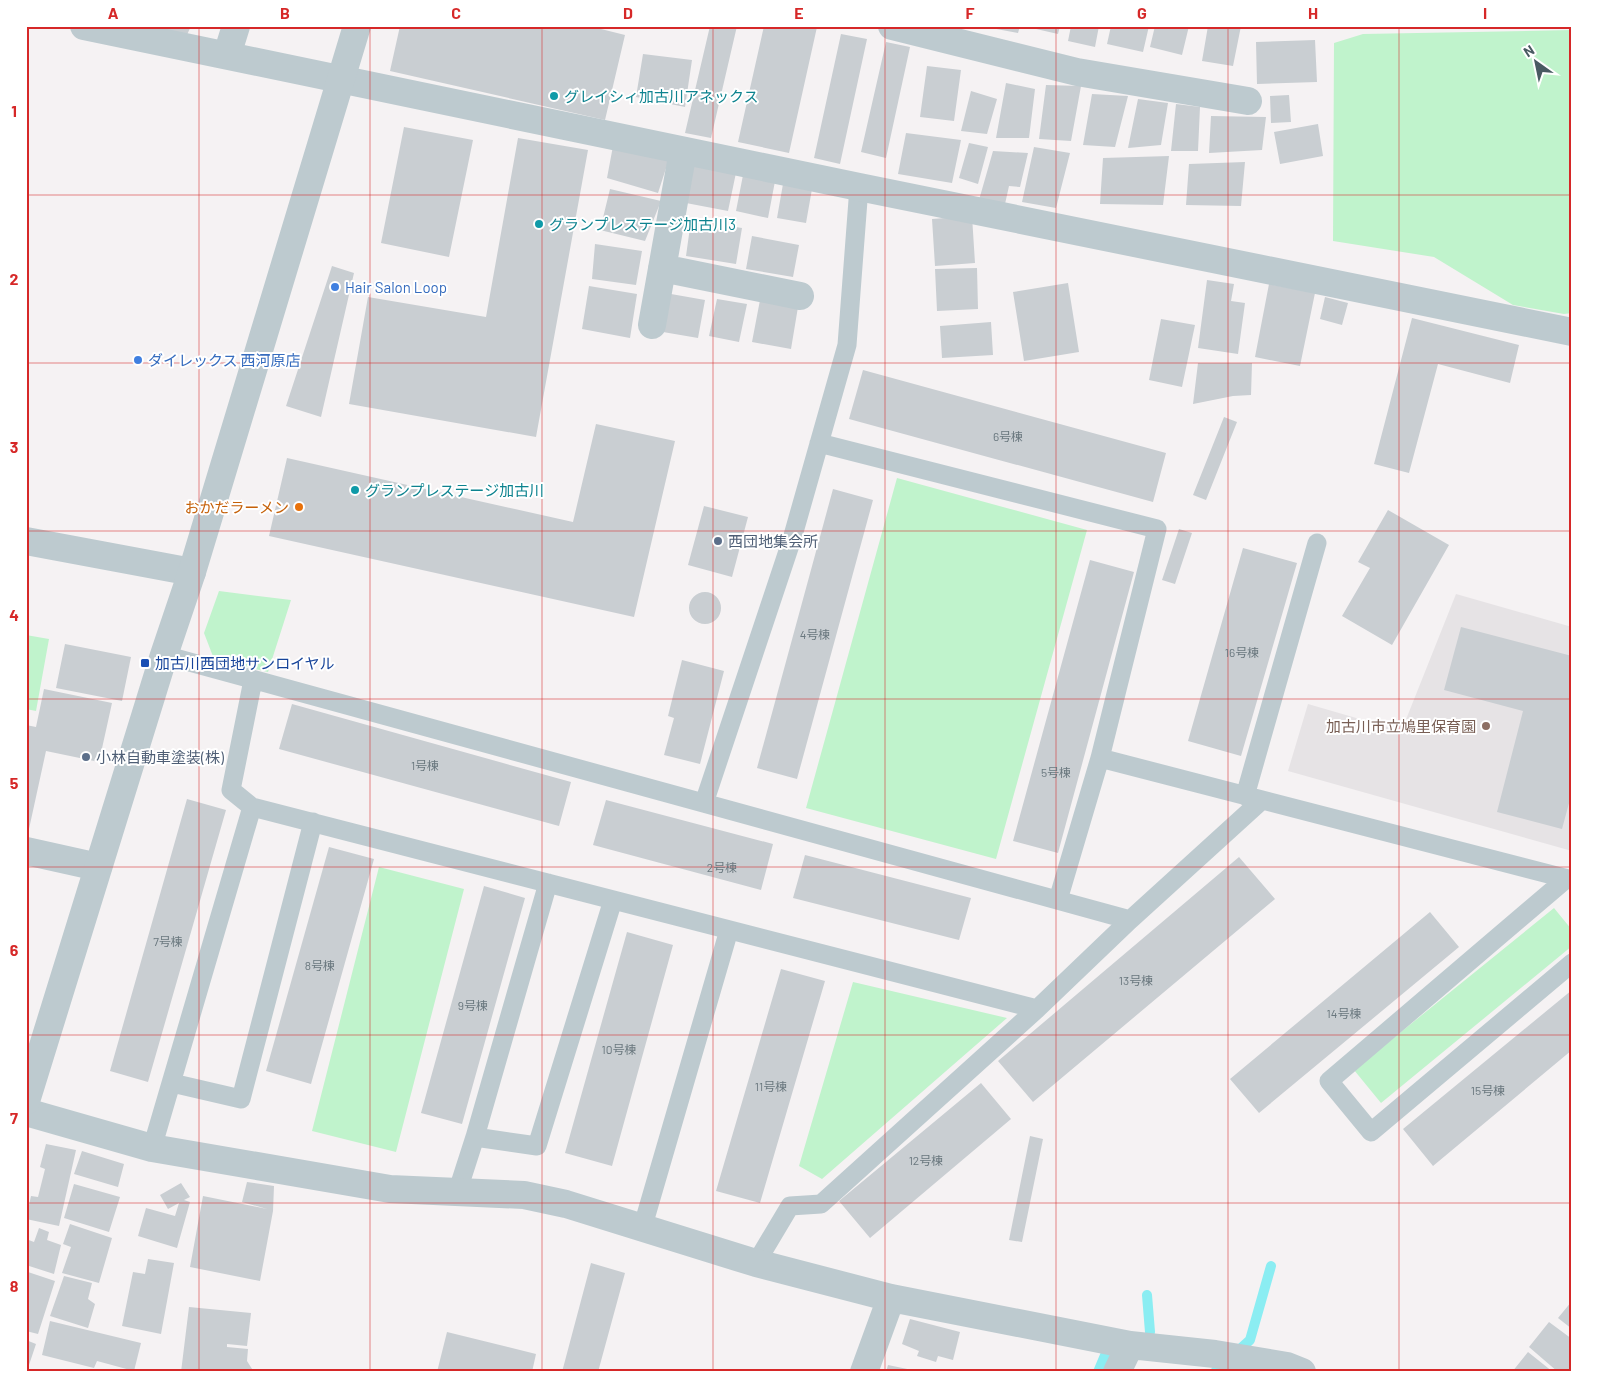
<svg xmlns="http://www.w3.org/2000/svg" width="1598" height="1398" viewBox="0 0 1598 1398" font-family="Barlow,'Noto Sans JP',sans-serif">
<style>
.education{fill:#e6e3e5}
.green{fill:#c0f3cc}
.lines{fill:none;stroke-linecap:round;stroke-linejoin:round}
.stream{stroke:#8bedf2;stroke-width:10}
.building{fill:#c9ced2}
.service{stroke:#bdcacf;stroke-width:19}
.minor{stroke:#bdcacf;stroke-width:28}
.tertiary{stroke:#bdcacf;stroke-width:28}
.grid{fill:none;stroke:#d62828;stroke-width:1;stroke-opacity:0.55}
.culture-dot{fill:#0f9aa8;stroke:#fff;stroke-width:2}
.shop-dot{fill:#3f7fe0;stroke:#fff;stroke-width:2}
.food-dot{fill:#e8710a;stroke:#fff;stroke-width:2}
.service-dot{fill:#5c6f8a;stroke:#fff;stroke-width:2}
.transit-dot{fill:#1a4fb4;stroke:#fff;stroke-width:2}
.education-dot{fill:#8d6e63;stroke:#fff;stroke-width:2}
.labels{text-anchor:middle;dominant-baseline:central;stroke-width:4;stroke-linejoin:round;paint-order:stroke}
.number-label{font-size:12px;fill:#69777e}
.culture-label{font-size:15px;fill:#0d838f;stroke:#fff;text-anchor:start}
.shop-label{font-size:15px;fill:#366cbe;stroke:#fff;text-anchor:start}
.food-label{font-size:15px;fill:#c56008;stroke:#fff;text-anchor:end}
.service-label{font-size:15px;fill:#4e5e75;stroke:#fff;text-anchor:start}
.transit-label{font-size:15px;fill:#164399;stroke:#fff;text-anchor:start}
.education-label{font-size:15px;fill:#785e54;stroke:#fff;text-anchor:end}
.neatline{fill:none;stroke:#d62828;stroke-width:2}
.grid-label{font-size:16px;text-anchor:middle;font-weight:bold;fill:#d62828}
</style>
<rect width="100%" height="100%" fill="#f5f2f3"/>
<path class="education" d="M 1456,594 L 1572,627 L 1572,851 L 1288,771 L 1308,704 L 1394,729 L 1405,722 Z"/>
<path class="green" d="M 1572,30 L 1572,313 L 1564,314 L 1513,305 L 1434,257 L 1333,241 L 1334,43 L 1363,34 Z
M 897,478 L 1087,530 L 996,859 L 806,808 Z
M 219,591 L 291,600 L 268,672 L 214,659 L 204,633 Z
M 26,635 L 49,639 L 36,711 L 26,709 Z
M 379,867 L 464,889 L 396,1152 L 312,1131 Z
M 1554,908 L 1572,930 L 1572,946 L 1381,1103 L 1354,1070 Z
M 853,982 L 1007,1018 L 822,1179 L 799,1166 Z"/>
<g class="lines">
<path class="stream" d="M 1147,1295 L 1150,1332
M 1098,1372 L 1106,1353
M 1215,1372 L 1250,1340 L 1271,1266"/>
</g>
<path class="building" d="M 153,26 L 191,26 L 186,37 Z
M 400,26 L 589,26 L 625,35 L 605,120 L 390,71 Z
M 710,26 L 737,26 L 711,138 L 685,133 Z
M 764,26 L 817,27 L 789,153 L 738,142 Z
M 992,26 L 1020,26 L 1018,33 L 991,28 Z
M 1023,26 L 1060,26 L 1058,34 Z
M 1071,26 L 1099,26 L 1095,47 L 1068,41 Z
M 1111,26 L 1149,26 L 1143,52 L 1107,44 Z
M 1155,26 L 1189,26 L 1182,55 L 1150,47 Z
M 1208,26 L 1241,26 L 1233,66 L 1202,61 Z
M 841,34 L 867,39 L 840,164 L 814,158 Z
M 1315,40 L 1317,82 L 1257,84 L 1256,42 Z
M 886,42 L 910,47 L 886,158 L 861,152 Z
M 643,54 L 692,60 L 685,107 L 636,97 Z
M 927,66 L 961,70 L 954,121 L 920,117 Z
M 1006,83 L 1035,89 L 1029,138 L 996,138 Z
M 1046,85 L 1081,86 L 1071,141 L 1039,139 Z
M 971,91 L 997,99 L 987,134 L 961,131 Z
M 1092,94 L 1128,96 L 1115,147 L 1083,145 Z
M 1289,95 L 1291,122 L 1271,123 L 1270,96 Z
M 1138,99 L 1168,103 L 1161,145 L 1128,148 Z
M 1176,104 L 1200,107 L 1198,151 L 1171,151 Z
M 1211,116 L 1266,117 L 1262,150 L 1209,153 Z
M 1318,124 L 1323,156 L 1280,164 L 1274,132 Z
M 404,127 L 473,140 L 449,257 L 381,243 Z
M 906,133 L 961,140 L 952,183 L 898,174 Z
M 518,138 L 588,150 L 536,437 L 349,404 L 368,297 L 486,317 Z
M 969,143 L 988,147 L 978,184 L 959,178 Z
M 613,146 L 669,159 L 658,193 L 607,178 Z
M 1034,147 L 1070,153 L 1056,208 L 1022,202 Z
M 993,151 L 1028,153 L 1020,187 L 1009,186 L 1005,204 L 979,200 Z
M 1169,156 L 1163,205 L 1100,204 L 1103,158 Z
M 695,160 L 737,168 L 728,211 L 686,203 Z
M 1245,162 L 1241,206 L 1186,205 L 1189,164 Z
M 744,170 L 776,176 L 768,218 L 736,211 Z
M 783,184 L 812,189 L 806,223 L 777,218 Z
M 610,189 L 661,201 L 645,241 L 600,230 Z
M 972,216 L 975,263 L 935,266 L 932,219 Z
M 691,220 L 742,228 L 736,264 L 686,256 Z
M 752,236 L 799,245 L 793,277 L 746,269 Z
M 595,244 L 642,251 L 636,285 L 592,279 Z
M 332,266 L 354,273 L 321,417 L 286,406 Z
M 977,268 L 978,309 L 937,311 L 935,269 Z
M 1207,280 L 1234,284 L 1231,301 L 1245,303 L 1238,354 L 1198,348 Z
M 1068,283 L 1079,352 L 1024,361 L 1013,292 Z
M 1269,284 L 1315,293 L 1300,366 L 1255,357 Z
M 589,286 L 637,294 L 630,338 L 582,329 Z
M 671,294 L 705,300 L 698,338 L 663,332 Z
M 1325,297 L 1348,303 L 1342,325 L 1320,319 Z
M 717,299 L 747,304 L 739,342 L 709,336 Z
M 760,300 L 798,307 L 791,349 L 752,342 Z
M 1412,318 L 1519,345 L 1510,383 L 1438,364 L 1409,473 L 1374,464 Z
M 1161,319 L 1195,325 L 1182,387 L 1149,380 Z
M 991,322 L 993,355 L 942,358 L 940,326 Z
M 1198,363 L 1252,363 L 1251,395 L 1233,396 L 1193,404 Z
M 863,370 L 1166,453 L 1153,502 L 849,419 Z
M 1224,417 L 1237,422 L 1206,500 L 1193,495 Z
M 596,424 L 675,441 L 634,617 L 269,536 L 287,458 L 573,522 Z
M 833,489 L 873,500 L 797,779 L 757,768 Z
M 704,506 L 748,517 L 732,577 L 688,565 Z
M 1388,510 L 1449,545 L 1392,645 L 1342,616 L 1370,568 L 1358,562 Z
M 1179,529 L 1192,533 L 1175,584 L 1162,580 Z
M 1243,548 L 1297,563 L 1241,756 L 1188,741 Z
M 1090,560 L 1134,572 L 1058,853 L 1013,841 Z
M689 608a16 16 0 1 1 32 0a16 16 0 1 1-32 0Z
M 1461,627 L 1572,656 L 1572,792 L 1562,829 L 1497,812 L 1523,711 L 1444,690 Z
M 65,644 L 131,657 L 122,701 L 56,688 Z
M 682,660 L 724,671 L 700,764 L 664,755 L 674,718 L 668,716 Z
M 44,689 L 112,703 L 99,762 L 46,751 L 29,829 L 26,828 L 26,725 L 36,727 Z
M 292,704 L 571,782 L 559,826 L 279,749 Z
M 187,799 L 226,810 L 148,1082 L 110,1071 Z
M 606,800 L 773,844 L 761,890 L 593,845 Z
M 329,847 L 374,859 L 311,1084 L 266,1071 Z
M 805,855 L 971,898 L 959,940 L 793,898 Z
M 1239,857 L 1275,899 L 1033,1102 L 998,1061 Z
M 484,886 L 525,898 L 462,1124 L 421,1113 Z
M 1430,912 L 1459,947 L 1259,1113 L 1230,1079 Z
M 627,932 L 673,945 L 612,1166 L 565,1153 Z
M 781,969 L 825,981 L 760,1203 L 716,1191 Z
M 1572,990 L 1572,1050 L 1433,1166 L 1403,1129 Z
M 981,1083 L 1011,1119 L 870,1238 L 839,1201 Z
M 1030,1136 L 1043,1139 L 1022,1242 L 1009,1240 Z
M 46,1144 L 76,1150 L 59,1226 L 26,1219 L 31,1196 L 38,1197 L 45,1169 L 40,1167 Z
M 82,1151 L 124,1164 L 118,1187 L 74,1174 Z
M 247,1182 L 274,1186 L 273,1211 L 260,1281 L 190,1267 L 203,1196 L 267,1209 L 242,1202 Z
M 181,1183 L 190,1197 L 184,1200 L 190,1202 L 177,1248 L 138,1236 L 146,1208 L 175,1216 L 179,1203 L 168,1209 L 160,1195 Z
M 74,1184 L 120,1197 L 109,1232 L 64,1218 Z
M 70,1224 L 112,1238 L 99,1283 L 62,1273 L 71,1247 L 63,1244 Z
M 39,1228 L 49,1232 L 47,1240 L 61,1245 L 54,1274 L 26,1265 L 26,1239 L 34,1242 Z
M 148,1259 L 174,1263 L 161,1334 L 122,1326 L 133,1272 L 145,1274 Z
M 591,1263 L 625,1273 L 598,1372 L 562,1372 Z
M 28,1272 L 55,1281 L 38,1334 L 26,1331 L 26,1277 Z
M 64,1276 L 92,1283 L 88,1299 L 95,1304 L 88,1328 L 50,1316 Z
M 1572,1301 L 1572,1329 L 1558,1318 Z
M 189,1307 L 251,1313 L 247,1346 L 227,1344 L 227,1347 L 248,1349 L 247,1361 L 254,1372 L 181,1372 Z
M 910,1319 L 960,1332 L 953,1360 L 938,1356 L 936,1362 L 917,1356 L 919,1351 L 902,1344 Z
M 50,1321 L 141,1343 L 134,1371 L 97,1361 L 94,1368 L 42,1355 Z
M 1549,1322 L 1572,1339 L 1572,1372 L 1558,1372 L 1529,1347 Z
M 447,1332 L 536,1354 L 532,1372 L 437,1372 Z
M 26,1340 L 36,1344 L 27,1371 L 26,1371 Z
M 1528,1352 L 1553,1372 L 1512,1372 Z
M 888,1365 L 917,1371 L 917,1372 L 886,1372 Z"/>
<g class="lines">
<path class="service" d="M 819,443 L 1157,529 L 1100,758 L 1058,900
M 164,655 L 1130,920
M 253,680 L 231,790 L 252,807 L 1037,1009
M 1100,758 L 1572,880
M 1245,796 L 1317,543
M 704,803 L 792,539 L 847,345 L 859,187
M 1566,879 L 1329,1081 L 1371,1132 L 1572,963
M 172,1083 L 241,1099 L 313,822
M 475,1137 L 537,1146 L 613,900
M 152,1148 L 252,807
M 457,1193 L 475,1137 L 548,883
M 642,1229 L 729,930
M 756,1263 L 790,1206 L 821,1204 L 1037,1009 L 1130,920 L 1262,800"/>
<path class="minor" d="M 84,26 L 859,187 L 1572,332
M 892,26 L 1077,72 L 1248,101
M 227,55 L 236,26
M 662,268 L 800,296
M 652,325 L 683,151
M 26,541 L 192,572
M 26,851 L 98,867
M 26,1112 L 152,1148 L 390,1189 L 524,1195 L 566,1204 L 756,1263 L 891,1298 L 1130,1345 L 1215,1354 L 1287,1366 L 1302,1372
M 864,1372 L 891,1298
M 1117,1372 L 1130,1345"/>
<path class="tertiary" d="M 26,1101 L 164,655 L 192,572 L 357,26"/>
</g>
<path class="grid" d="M 199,26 L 199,1372M 370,26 L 370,1372M 542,26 L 542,1372M 713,26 L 713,1372M 885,26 L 885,1372M 1056,26 L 1056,1372M 1228,26 L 1228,1372M 1399,26 L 1399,1372M 26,195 L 1572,195M 26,363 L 1572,363M 26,531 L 1572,531M 26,699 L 1572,699M 26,867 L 1572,867M 26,1035 L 1572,1035M 26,1203 L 1572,1203"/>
<g class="culture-dot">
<circle cx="554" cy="96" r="5"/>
<circle cx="539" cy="224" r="5"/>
<circle cx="355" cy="490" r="5"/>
</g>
<g class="shop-dot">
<circle cx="335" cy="287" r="5"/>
<circle cx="138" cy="360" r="5"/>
</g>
<circle class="food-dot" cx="299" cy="507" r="5"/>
<g class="service-dot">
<circle cx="718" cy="541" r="5"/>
<circle cx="86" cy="757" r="5"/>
</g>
<rect class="transit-dot" x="140" y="658" width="10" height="10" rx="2.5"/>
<circle class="education-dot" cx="1486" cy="726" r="5"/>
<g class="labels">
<g class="number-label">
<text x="1008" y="436">6号棟</text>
<text x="815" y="634">4号棟</text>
<text x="1242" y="652">16号棟</text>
<text x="425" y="765">1号棟</text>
<text x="1056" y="772">5号棟</text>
<text x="722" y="867">2号棟</text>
<text x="168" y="941">7号棟</text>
<text x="320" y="965">8号棟</text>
<text x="1136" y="980">13号棟</text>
<text x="473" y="1005">9号棟</text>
<text x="1344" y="1013">14号棟</text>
<text x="619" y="1049">10号棟</text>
<text x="771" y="1086">11号棟</text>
<text x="1488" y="1090">15号棟</text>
<text x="926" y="1160">12号棟</text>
</g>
<g class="culture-label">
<text x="564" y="96">グレイシィ加古川アネックス</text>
<text x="549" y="224">グランプレステージ加古川3</text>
<text x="365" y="490">グランプレステージ加古川</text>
</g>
<g class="shop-label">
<text x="345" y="287">Hair Salon Loop</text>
<text x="148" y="360">ダイレックス 西河原店</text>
</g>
<g class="food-label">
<text x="289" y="507">おかだラーメン</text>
</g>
<g class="service-label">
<text x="728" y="541">西団地集会所</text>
<text x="96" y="757">小林自動車塗装(株)</text>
</g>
<g class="transit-label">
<text x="155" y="663">加古川西団地サンロイヤル</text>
</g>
<g class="education-label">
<text x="1476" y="726">加古川市立鳩里保育園</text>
</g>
</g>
<rect width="1598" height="1398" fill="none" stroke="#ffffff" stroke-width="55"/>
<g transform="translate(1536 62) rotate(327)" stroke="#ffffff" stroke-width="4" paint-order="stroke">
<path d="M0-4L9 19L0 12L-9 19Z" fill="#495a62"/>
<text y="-8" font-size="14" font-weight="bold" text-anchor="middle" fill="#495a62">N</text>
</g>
<rect x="28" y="28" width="1542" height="1342" class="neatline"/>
<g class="grid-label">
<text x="113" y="19">A</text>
<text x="285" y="19">B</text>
<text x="456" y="19">C</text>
<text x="628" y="19">D</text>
<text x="799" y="19">E</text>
<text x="970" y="19">F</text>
<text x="1142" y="19">G</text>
<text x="1313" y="19">H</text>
<text x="1485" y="19">I</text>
<text x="14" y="117">1</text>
<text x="14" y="285">2</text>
<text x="14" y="453">3</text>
<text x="14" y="621">4</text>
<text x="14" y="789">5</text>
<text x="14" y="956">6</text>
<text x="14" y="1124">7</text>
<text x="14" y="1292">8</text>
</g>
</svg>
